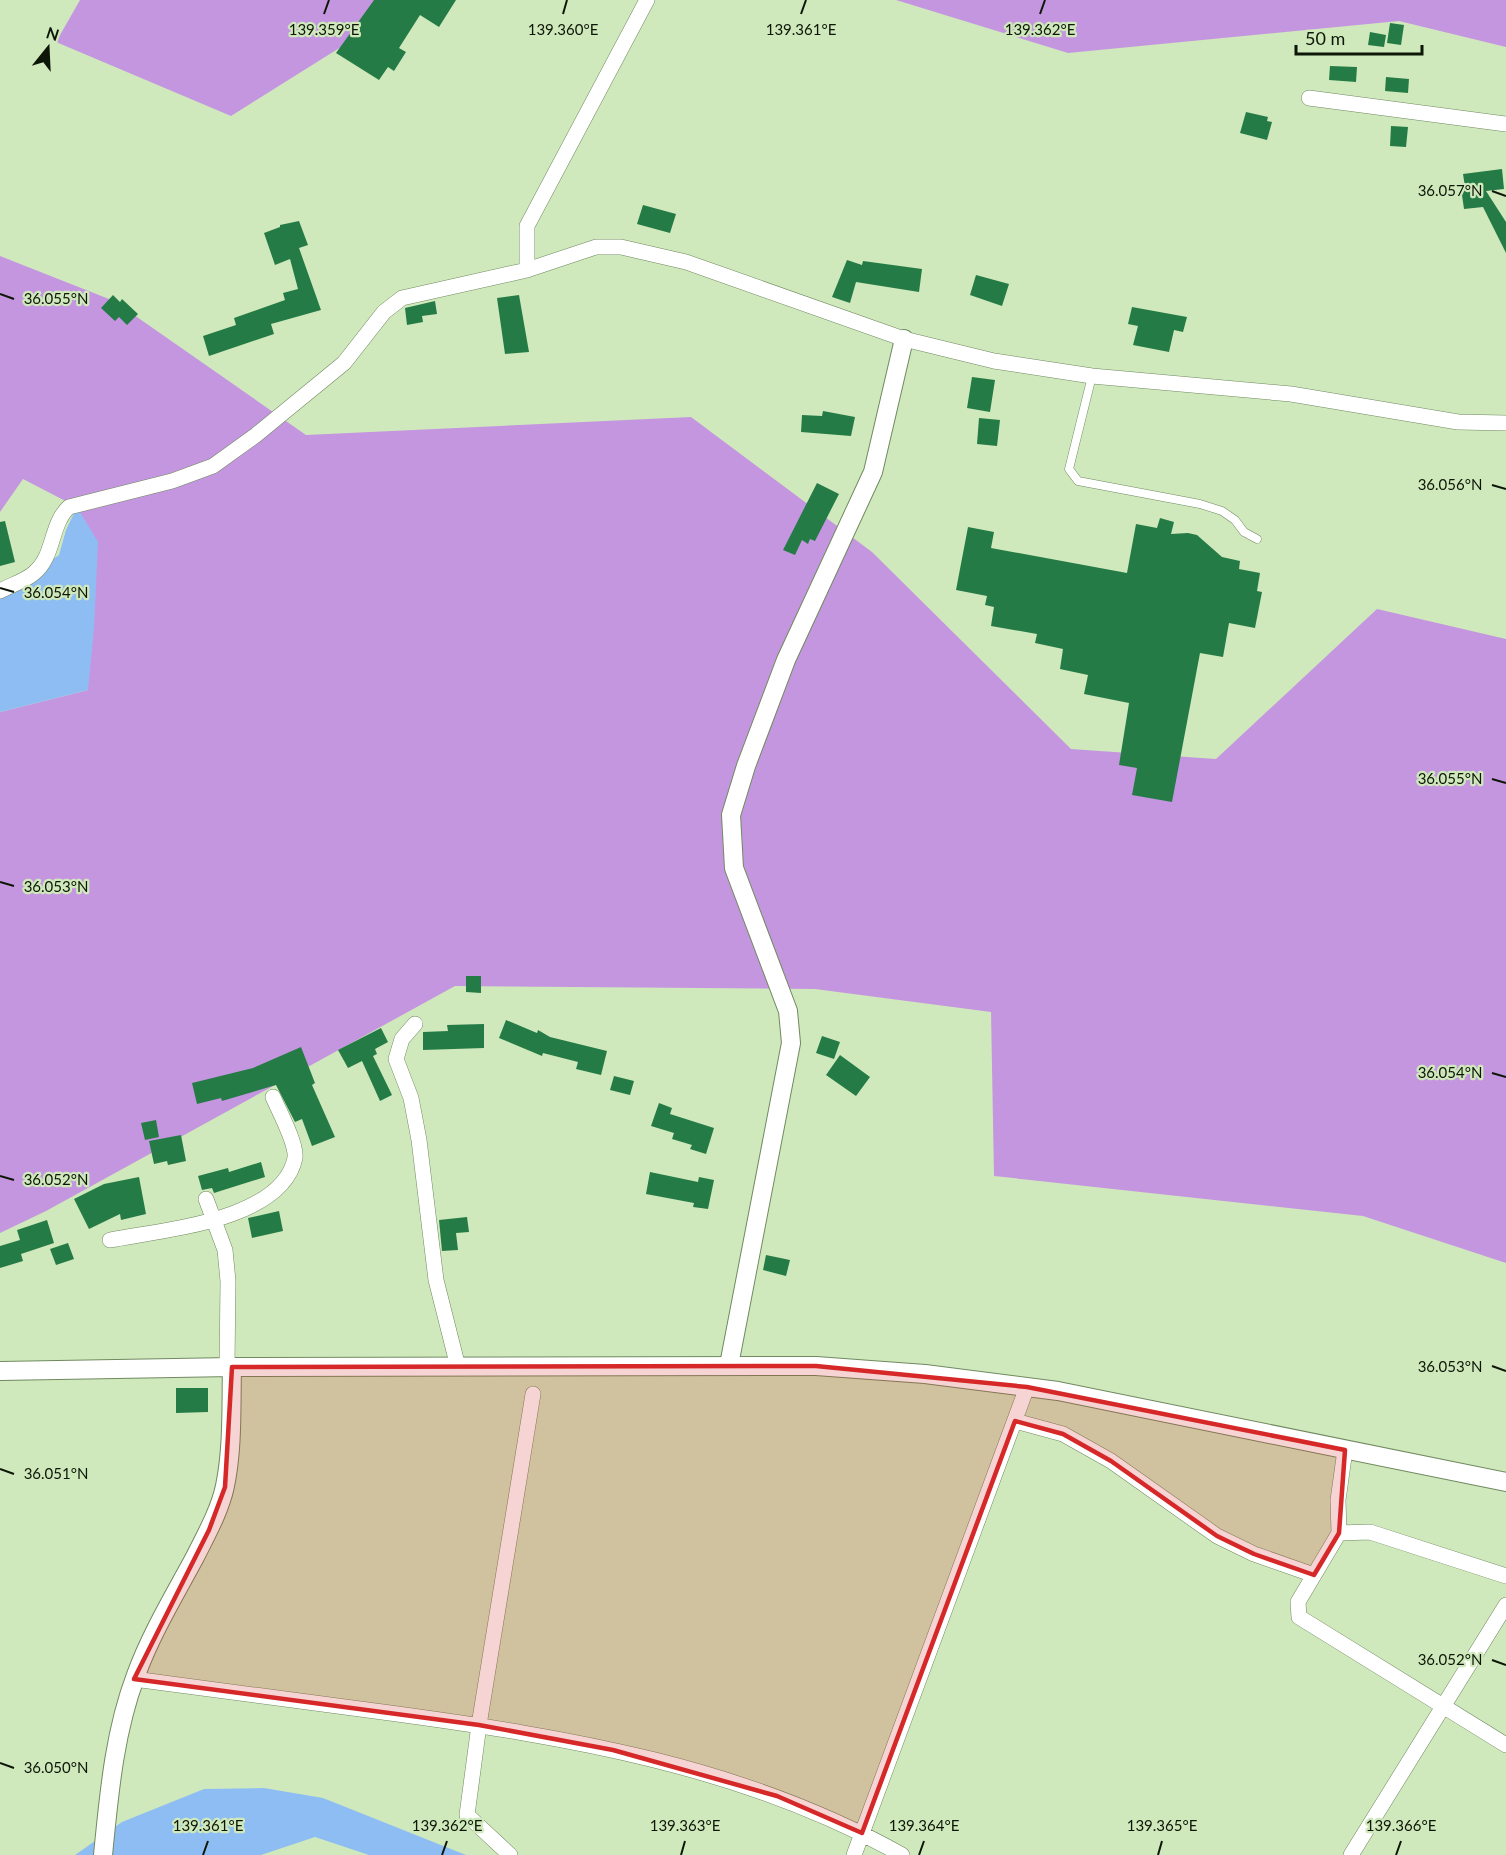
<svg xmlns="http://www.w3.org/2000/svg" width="1506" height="1855" viewBox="0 0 1506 1855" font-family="Lato,sans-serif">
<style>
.forest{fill:#c596e0}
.water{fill:#8ebdf3}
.building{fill:#257b46}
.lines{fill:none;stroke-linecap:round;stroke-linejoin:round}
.service-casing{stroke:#718960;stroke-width:9}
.minor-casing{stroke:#718960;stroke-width:16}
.tertiary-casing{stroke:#718960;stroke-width:20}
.service{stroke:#fff;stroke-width:8}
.minor{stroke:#fff;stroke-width:15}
.tertiary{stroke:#fff;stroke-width:18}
.marked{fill:#d62828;fill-opacity:0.2;stroke:#d62828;stroke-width:4.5;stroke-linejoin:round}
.ticks{fill:none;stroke:#0d1607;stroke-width:2}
.ticks-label{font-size:15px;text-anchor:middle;fill:#0d1607;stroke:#cfe9bc;stroke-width:4.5;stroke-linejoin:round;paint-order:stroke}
</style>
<rect width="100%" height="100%" fill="#cfe9bc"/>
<path class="forest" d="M 80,0 L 416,0 L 231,116 L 56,42 Z
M 896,0 L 1506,0 L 1506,47 L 1399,21 L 1068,53 Z
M 0,256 L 114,301 L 306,435 L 691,417 L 872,552 L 1071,749 L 1216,759 L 1377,609 L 1506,639 L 1506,1263 L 1363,1216 L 994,1176 L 991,1012 L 815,989 L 455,986 L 46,1211 L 0,1233 L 0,712 L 88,690 L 77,507 L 23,479 L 0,512 Z"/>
<path class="water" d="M 77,507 L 98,542 L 94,628 L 88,690 L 0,712 L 0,596 L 59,555 L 66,530 Z
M 264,1788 L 323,1798 L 466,1855 L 369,1855 L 315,1837 L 261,1855 L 75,1855 L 122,1822 L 204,1789 Z"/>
<path class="building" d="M 374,0 L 456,0 L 439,27 L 420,15 L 399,48 L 406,52 L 394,71 L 388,67 L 379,80 L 336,53 Z
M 1390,23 L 1404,25 L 1401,45 L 1387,43 Z
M 1370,32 L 1386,35 L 1384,47 L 1368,45 Z
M 1330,66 L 1357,67 L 1356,82 L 1329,80 Z
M 1386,77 L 1409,79 L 1408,93 L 1385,91 Z
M 1246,112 L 1268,117 L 1267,121 L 1272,122 L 1267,140 L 1240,133 Z
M 1391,126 L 1408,127 L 1406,147 L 1390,146 Z
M 1502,169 L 1504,189 L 1486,191 L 1506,222 L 1506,253 L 1483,207 L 1464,209 L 1461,188 L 1465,187 L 1463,174 Z
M 643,205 L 676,214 L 670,233 L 637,224 Z
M 299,221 L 308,245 L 299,248 L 321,310 L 271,324 L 274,334 L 209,356 L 203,336 L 236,325 L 234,318 L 285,300 L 283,293 L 298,289 L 290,259 L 275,265 L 264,233 L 280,227 L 280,225 Z
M 847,260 L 862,265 L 863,261 L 922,269 L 919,292 L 856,282 L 850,303 L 832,297 Z
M 976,275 L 1009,284 L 1002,306 L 970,295 Z
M 113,295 L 120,302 L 122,299 L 138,314 L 127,325 L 119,317 L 115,321 L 101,308 Z
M 519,295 L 529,352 L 505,354 L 497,298 Z
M 435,301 L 437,314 L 422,316 L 423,322 L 407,325 L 405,308 Z
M 1132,307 L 1187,317 L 1183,332 L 1174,330 L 1169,352 L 1133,345 L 1138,326 L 1128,324 Z
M 972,377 L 995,380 L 990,412 L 967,408 Z
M 823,411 L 855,417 L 851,436 L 801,432 L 802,415 L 822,416 Z
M 979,418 L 1000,420 L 997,446 L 977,444 Z
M 817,483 L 839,494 L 815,541 L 810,539 L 808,544 L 802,540 L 795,555 L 783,550 Z
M 1160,518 L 1174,522 L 1171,534 L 1188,533 L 1197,535 L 1222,557 L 1240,561 L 1239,569 L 1260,573 L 1257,591 L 1262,592 L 1255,628 L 1229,623 L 1223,657 L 1200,653 L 1172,802 L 1132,795 L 1137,768 L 1119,765 L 1129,703 L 1084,694 L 1088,675 L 1060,669 L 1063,649 L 1035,643 L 1037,634 L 991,626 L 994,607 L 985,605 L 987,596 L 956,590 L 968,527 L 994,532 L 991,548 L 1127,573 L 1136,524 L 1157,528 Z
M 5,521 L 15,562 L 0,566 L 0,522 Z
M 466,976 L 481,976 L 481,993 L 466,992 Z
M 506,1020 L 537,1033 L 538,1030 L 550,1037 L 607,1051 L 601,1075 L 576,1069 L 578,1062 L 543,1053 L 542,1056 L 499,1038 Z
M 484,1024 L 484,1048 L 423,1050 L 423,1032 L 448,1031 L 447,1025 Z
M 381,1028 L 388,1042 L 375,1049 L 377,1054 L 373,1056 L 392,1095 L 380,1101 L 362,1061 L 348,1068 L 338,1050 Z
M 822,1036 L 840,1042 L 834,1059 L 816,1053 Z
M 301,1047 L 315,1083 L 312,1085 L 335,1137 L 312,1146 L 302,1119 L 295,1122 L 276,1085 L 222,1101 L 221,1098 L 197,1104 L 192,1083 L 253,1068 Z
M 840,1055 L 870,1077 L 856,1096 L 826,1075 Z
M 614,1076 L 634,1081 L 630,1095 L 610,1090 Z
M 659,1103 L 672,1108 L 670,1114 L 714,1128 L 706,1154 L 690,1149 L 692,1145 L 672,1139 L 674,1133 L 651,1126 Z
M 156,1120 L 159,1137 L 145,1140 L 141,1123 Z
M 181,1135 L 186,1161 L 168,1165 L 167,1161 L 154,1164 L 149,1141 Z
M 261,1162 L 265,1177 L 214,1193 L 212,1188 L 202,1190 L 198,1176 L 228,1168 L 229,1172 Z
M 650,1172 L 698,1182 L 699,1177 L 714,1180 L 708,1209 L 693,1207 L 694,1203 L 646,1194 Z
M 139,1177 L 146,1214 L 121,1220 L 120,1214 L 89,1229 L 74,1199 L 104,1184 Z
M 279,1211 L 283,1231 L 252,1238 L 248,1218 Z
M 467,1217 L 469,1232 L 456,1233 L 458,1250 L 442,1251 L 439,1220 Z
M 47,1220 L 54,1243 L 21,1254 L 23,1261 L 0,1268 L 0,1246 L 20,1240 L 17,1230 Z
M 68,1243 L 74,1259 L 56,1265 L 50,1249 Z
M 766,1255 L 790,1260 L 786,1276 L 763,1270 Z
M 176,1388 L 208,1388 L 208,1412 L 176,1413 Z"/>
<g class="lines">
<defs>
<path id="service" d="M 1092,376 L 1069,469 L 1078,481 L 1200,504 L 1222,511 L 1235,520 L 1244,532 L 1257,539"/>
<path id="minor" d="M 1309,98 L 1506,124
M 527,270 L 527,226 L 647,0
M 0,591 C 11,585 25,581 34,573 C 55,556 50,524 69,507 L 172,481 L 213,466 L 256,435 L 344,363 L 384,312 L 402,298 L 527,270 L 596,247 L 621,247 L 686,262 L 904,339 L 994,361 L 1092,376 L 1291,394 L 1458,422 L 1506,423
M 415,1024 L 402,1039 L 396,1059 L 411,1098 L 419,1140 L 436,1280 L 458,1367
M 206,1199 L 225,1250 L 228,1281 L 227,1367
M 110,1240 C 161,1230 282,1221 295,1158 C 297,1144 279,1111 273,1097
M 1015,1421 L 1063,1434 L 1111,1461 L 1217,1536 L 1254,1554 L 1314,1575
M 1345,1450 L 1338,1500 L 1339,1533 L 1298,1602 L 1299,1617 L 1506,1745
M 1339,1533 L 1370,1532 L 1506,1576
M 134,1679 C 220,1691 305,1702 390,1713 C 567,1737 744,1766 902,1855
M 510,1855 L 467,1815 L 479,1725 L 533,1394
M 854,1855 L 1027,1387
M 1351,1855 L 1506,1605"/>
<path id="tertiary" d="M 729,1365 L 791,1043 L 788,1011 L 734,868 L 731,815 L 746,766 L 786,660 L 873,472 L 904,339
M 0,1371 L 232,1367 L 816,1366 L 925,1374 L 1058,1391 L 1506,1482
M 103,1855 C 109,1795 114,1733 136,1675 C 151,1634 174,1596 195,1557 C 206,1535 220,1510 225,1486 C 233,1447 231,1406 232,1367"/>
</defs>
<use href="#service" class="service-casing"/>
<use href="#minor" class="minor-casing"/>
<use href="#tertiary" class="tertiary-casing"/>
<use href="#service" class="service"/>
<use href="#minor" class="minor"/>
<use href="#tertiary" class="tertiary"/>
</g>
<path class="marked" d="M 816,1366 L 1027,1387 L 1345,1450 L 1339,1533 L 1314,1575 L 1254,1554 L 1217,1536 L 1111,1461 L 1063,1434 L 1015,1421 L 862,1833 L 777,1796 L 613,1750 L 479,1725 L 134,1679 L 209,1530 L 225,1487 L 232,1367 Z"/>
<path class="ticks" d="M 324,14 L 329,0M 563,14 L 567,0M 801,14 L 806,0M 1040,14 L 1045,0M 1492,191 L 1506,196M 0,294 L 14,299M 1492,485 L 1506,489M 0,588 L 14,592M 1492,779 L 1506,783M 0,882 L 14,886M 1492,1073 L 1506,1077M 0,1176 L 14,1180M 1492,1366 L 1506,1371M 0,1469 L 14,1474M 1492,1660 L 1506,1665M 0,1763 L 14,1768M 203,1855 L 208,1841M 442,1855 L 447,1841M 681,1855 L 685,1841M 919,1855 L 924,1841M 1158,1855 L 1162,1841M 1396,1855 L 1401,1841"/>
<g class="ticks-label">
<text x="324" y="35">139.359°E</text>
<text x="563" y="35">139.360°E</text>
<text x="801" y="35">139.361°E</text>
<text x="1040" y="35">139.362°E</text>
<text x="1450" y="196">36.057°N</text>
<text x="56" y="304">36.055°N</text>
<text x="1450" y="490">36.056°N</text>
<text x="56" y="598">36.054°N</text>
<text x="1450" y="784">36.055°N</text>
<text x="56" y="892">36.053°N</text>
<text x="1450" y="1078">36.054°N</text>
<text x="56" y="1185">36.052°N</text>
<text x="1450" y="1372">36.053°N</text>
<text x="56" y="1479">36.051°N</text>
<text x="1450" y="1665">36.052°N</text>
<text x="56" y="1773">36.050°N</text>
<text x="208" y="1831">139.361°E</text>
<text x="447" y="1831">139.362°E</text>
<text x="685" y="1831">139.363°E</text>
<text x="924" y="1831">139.364°E</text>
<text x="1162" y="1831">139.365°E</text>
<text x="1401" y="1831">139.366°E</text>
</g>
<g transform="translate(48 48) rotate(18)" stroke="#cfe9bc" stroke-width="4.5" paint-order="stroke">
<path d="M0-4.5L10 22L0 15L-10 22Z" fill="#0d1607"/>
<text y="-9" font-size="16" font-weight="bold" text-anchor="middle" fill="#0d1607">N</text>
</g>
<path d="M1296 45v9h126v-9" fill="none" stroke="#0d1607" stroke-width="3"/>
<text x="1305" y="45" font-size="18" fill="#0d1607" stroke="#cfe9bc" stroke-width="4.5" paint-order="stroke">50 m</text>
</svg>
